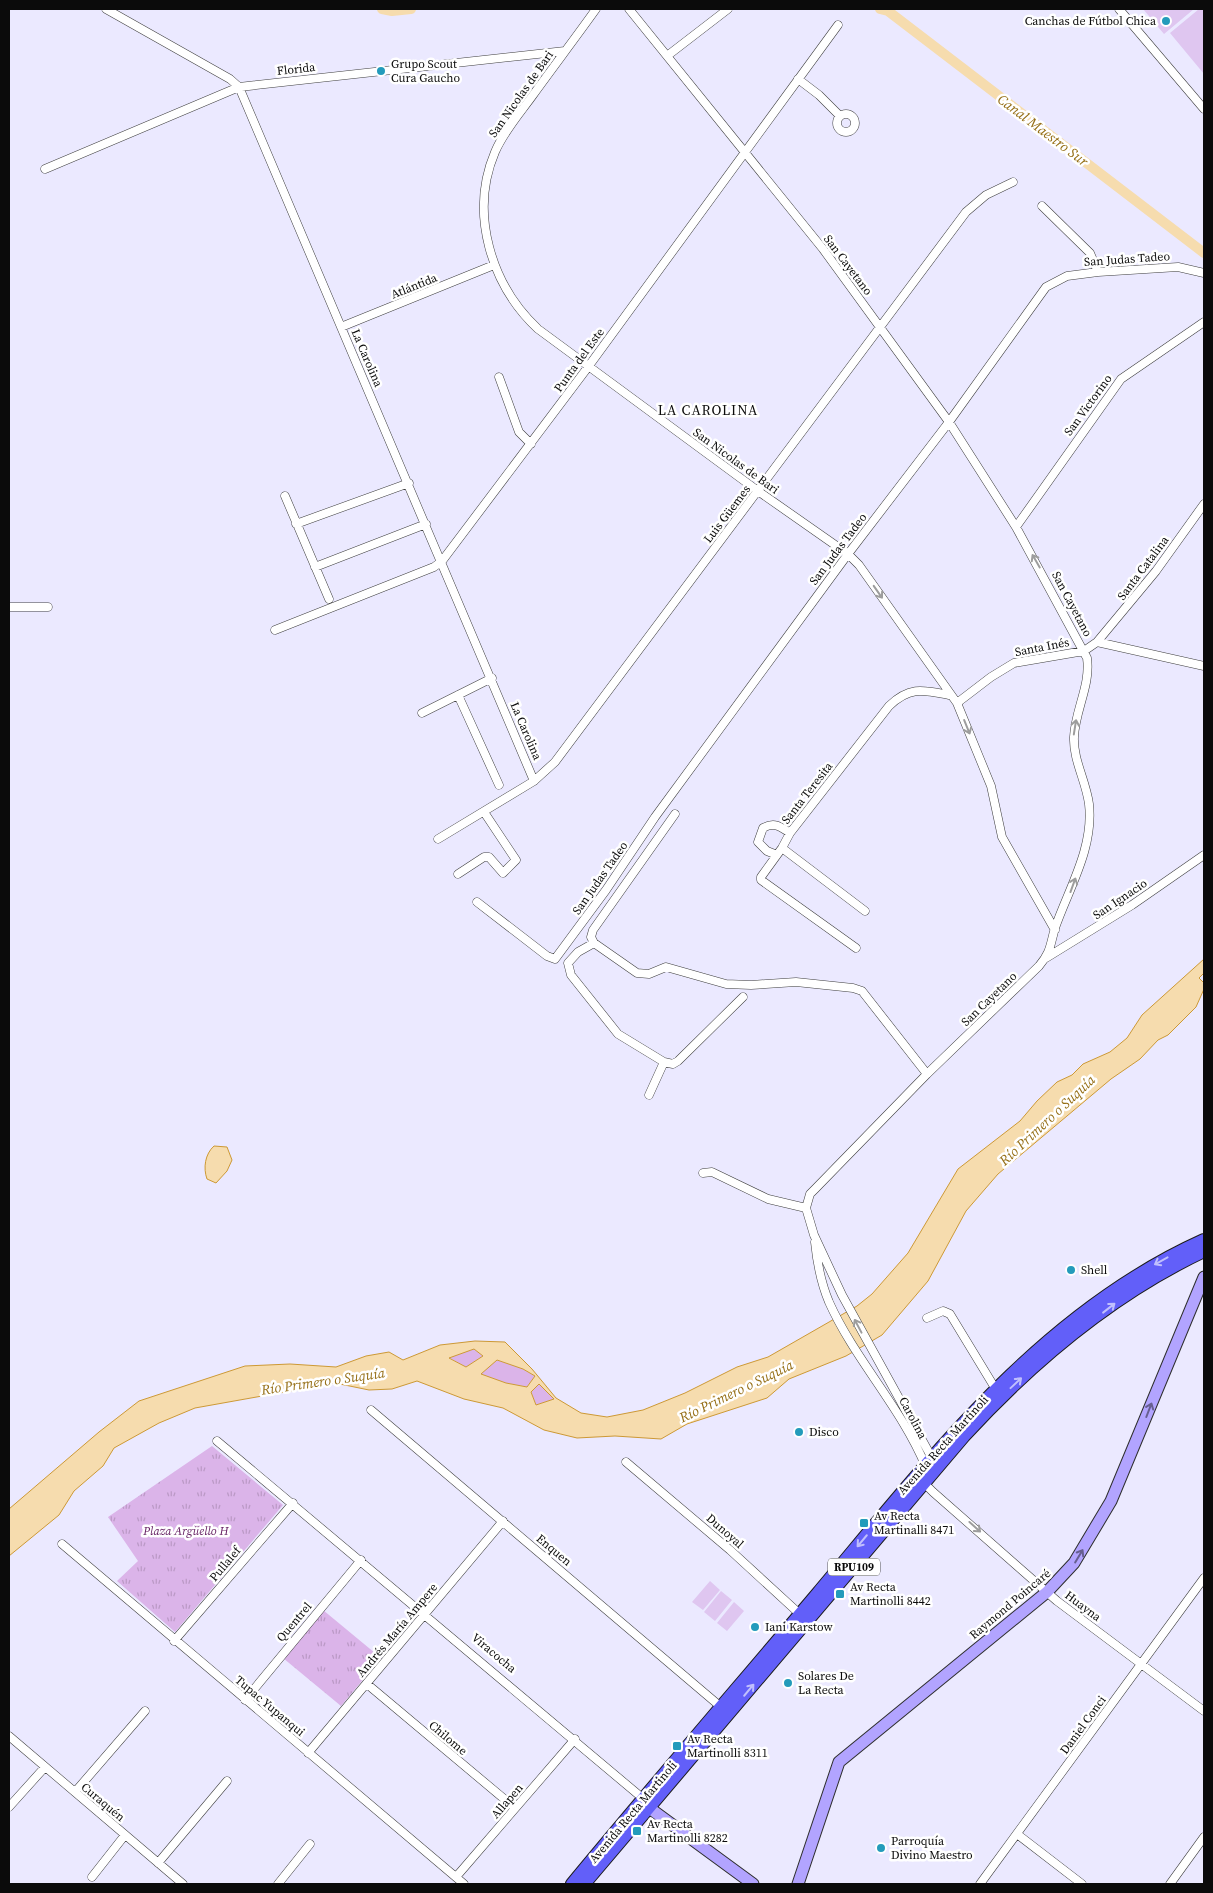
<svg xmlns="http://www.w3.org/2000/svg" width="1213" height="1893" viewBox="0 0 1213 1893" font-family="'Source Serif 4',serif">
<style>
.grass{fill:#dbb4e9}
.park{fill:url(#park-tufts)}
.pitch{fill:#dfc6f0}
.water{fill:#f6dcae;stroke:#cd9935;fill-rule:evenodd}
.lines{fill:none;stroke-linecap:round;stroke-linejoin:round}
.canal{stroke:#f6dcae;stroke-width:10}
.street-casing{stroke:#3e3e3e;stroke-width:9}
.secondary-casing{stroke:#2d2d2d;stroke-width:13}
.primary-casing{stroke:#1c1c1c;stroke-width:14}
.street{stroke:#fff;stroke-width:8}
.secondary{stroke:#b2a4ff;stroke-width:11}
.primary{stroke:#625ff9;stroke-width:12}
.oneway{stroke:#9d9d9d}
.oneway2{stroke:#c0bffd}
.oneway3{stroke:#675f91}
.poi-dot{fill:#239bbb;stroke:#fff;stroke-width:2}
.labels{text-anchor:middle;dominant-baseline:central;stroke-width:5;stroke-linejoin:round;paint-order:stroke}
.shield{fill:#fff;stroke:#545454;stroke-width:1}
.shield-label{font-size:11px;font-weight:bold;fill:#0b0b0b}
.poi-label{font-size:12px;fill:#0b0b0b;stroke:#fff;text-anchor:start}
.street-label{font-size:12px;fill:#0b0b0b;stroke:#fff}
.park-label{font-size:12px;font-style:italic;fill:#621c5f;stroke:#fff}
.water-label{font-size:14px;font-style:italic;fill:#956e15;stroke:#fff}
.neighbourhood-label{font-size:14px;letter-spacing:1px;fill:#0b0b0b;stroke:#fff}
</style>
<defs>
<pattern id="park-tufts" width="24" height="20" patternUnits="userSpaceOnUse" patternTransform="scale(1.25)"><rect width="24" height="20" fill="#dbb4e9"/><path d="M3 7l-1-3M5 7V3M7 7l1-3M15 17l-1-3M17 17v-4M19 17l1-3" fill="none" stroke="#bb99c6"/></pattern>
</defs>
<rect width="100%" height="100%" fill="#ebe9ff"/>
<path class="grass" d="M 474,1349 L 483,1356 L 466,1367 L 448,1357 Z
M 497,1360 L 523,1369 L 535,1376 L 527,1387 L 506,1383 L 480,1374 Z
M 539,1384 L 555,1399 L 536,1405 L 531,1392 Z"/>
<path class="park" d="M 212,1446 L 283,1505 L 175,1632 L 117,1581 L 138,1561 L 108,1517 Z
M 323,1610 L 381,1658 L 341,1706 L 283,1658 Z"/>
<path class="pitch" d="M 1143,9 L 1194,9 L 1164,34 Z
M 1199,9 L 1204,9 L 1204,74 L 1170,33 Z
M 710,1581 L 720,1590 L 703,1610 L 692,1602 Z
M 721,1591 L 732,1600 L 715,1621 L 704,1612 Z
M 734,1602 L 744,1611 L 727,1631 L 717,1623 Z"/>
<path class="water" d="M 1204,959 L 1204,973 L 1199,978 L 1204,983 L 1204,989 L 1196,1007 L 1168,1035 L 1158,1040 L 1140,1059 L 1111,1079 L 998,1174 L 966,1211 L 928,1281 L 882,1335 L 846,1356 L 789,1379 L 767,1398 L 687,1424 L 661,1439 L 615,1436 L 577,1438 L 544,1430 L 503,1408 L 464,1399 L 417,1381 L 392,1389 L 369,1390 L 335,1383 L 195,1408 L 159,1423 L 114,1448 L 103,1466 L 74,1491 L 59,1515 L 9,1556 L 9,1509 L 99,1432 L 139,1401 L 245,1366 L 290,1364 L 336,1367 L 366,1356 L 389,1352 L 403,1360 L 440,1345 L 475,1341 L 505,1342 L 532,1369 L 556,1398 L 581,1413 L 607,1417 L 643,1410 L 685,1393 L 737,1367 L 768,1357 L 857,1306 L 872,1294 L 908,1253 L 958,1169 L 1020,1121 L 1037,1101 L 1057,1082 L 1072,1075 L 1083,1064 L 1110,1052 L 1127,1038 L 1142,1015 ZM 474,1349 L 483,1356 L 466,1367 L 449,1358 ZM 497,1360 L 523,1369 L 535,1376 L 527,1387 L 506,1383 L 481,1374 ZM 539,1384 L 554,1399 L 536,1405 L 531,1392 Z
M 214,1146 L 227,1147 L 232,1160 L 227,1171 L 216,1183 L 207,1179 C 203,1168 205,1154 214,1146 Z"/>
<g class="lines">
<path class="canal" d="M 382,9 L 392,11 L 411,9
M 880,9 L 888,11 L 1204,253"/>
<defs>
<path id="street" d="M 106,9 L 230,79 L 239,87 L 534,781
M 596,9 C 576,37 554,66 533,95 C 520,113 504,131 495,152 C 469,213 491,285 538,329 L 758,491 L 848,554 L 859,565 L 957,703 L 991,786 L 1002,837 L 1055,930
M 629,9 L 823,249 L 949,422 L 1016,527 L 1087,658 C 1091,685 1075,710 1074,737 C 1073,760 1086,781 1089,804 C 1094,848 1069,888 1055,928 C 1050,945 1051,952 1039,966 L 927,1074 L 815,1189 L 810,1194 L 806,1208 L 814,1235 L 842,1295 L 932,1458
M 1119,9 L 1204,109
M 667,56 L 728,9
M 798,79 L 819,95 L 840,116
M837 123a9 9 0 1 1 18 0a9 9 0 1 1-18 0Z
M 45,169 L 239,87 L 565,51
M 1042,206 L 1090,253 L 1098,272
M 341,327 L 494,265
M 499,377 L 519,432 L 531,444
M 285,496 L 329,599
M 296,524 L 409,483
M 1016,527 L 1121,379 L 1204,322
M 315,567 L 426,524
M 9,607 L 48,607
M 275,630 L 434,567 L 442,561 L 588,367 L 838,25
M 1097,642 L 1156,571 L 1204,504
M 458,695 L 499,785
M 957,703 L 991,677 L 1014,663 L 1084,651 L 1097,642 L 1204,666
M 422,713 L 492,678
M 438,839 L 534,781 L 555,762 L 966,212 L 986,195 L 1013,182
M 782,848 L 865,911
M 777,855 L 767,851 L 758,842 L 763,828 C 774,822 780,826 790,833
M 458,874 L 484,857 L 489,857 L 503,873 L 516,860 L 484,812
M 477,902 L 547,956 L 555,959 L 606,890 L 655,817 L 848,554 L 949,422 L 1046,287 L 1067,276 L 1098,272 L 1178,267 L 1204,273
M 594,943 L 591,937 L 593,930 L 675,814
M 856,948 L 761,880 L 761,877 L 782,848 L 790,833 L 889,706 C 910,686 923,690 949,695
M 1046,958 L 1132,905 L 1204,855
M 664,1062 L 618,1034 L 571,975 L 568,963 L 578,952 L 594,943 L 637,973 L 649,974 L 666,967 L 726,984 L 751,985 L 796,982 L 853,988 L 862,991 L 927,1074
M 649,1095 L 664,1062 L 673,1064 L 678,1061 L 743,997
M 703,1173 L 712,1172 L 768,1199 L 806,1208
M 815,1242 C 817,1262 821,1283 829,1302 C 855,1360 901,1407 926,1467
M 927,1318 L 943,1311 L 950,1314 L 995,1388
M 371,1410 L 721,1707
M 217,1441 L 646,1801
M 626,1462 L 730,1550 L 803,1617
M 925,1481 L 925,1484 L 933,1492 L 1057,1601 L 1204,1711
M 62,1544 L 464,1884
M 174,1641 L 293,1503
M 367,1684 L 515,1808
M 245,1700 L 361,1560
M 9,1736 L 183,1884
M 308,1753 L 503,1521
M 75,1792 L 145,1711
M 9,1807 L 45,1767
M 1017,1834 L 1082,1884
M 158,1863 L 227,1781
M 92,1877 L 125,1835
M 456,1877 L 575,1739
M 278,1884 L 310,1844
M 980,1884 L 1204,1578
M 1170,1884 L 1204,1837"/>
<path id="secondary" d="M 648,1807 L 753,1884
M 798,1884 L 839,1762 L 1047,1592 L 1074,1563 L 1111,1501 L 1204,1277"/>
<path id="primary" d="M 572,1884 C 652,1787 735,1691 817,1594 C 930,1460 1039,1314 1204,1240
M 584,1884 L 964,1436 C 1032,1362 1113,1294 1204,1251"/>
</defs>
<use href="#street" class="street-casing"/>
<use href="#secondary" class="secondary-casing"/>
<use href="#primary" class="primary-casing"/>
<use href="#street" class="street"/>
<use href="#secondary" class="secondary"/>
<use href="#primary" class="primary"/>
</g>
<defs><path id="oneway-shaft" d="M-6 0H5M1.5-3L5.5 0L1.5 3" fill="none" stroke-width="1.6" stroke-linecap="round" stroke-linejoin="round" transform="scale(1.25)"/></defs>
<g class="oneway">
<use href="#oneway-shaft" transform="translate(1036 561) rotate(-120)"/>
<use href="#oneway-shaft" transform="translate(878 592) rotate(55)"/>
<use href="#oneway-shaft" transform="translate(967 727) rotate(68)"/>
<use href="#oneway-shaft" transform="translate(1075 727) rotate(-81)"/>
<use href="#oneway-shaft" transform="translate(1073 885) rotate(-70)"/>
<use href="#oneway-shaft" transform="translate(858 1326) rotate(-118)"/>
<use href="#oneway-shaft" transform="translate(975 1527) rotate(42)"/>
</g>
<g class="oneway2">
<use href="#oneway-shaft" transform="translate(1161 1261) rotate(151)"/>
<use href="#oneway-shaft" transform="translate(1109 1308) rotate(-38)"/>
<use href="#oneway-shaft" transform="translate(1016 1383) rotate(-43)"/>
<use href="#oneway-shaft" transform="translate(862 1541) rotate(130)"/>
<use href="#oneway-shaft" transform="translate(749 1690) rotate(-50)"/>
</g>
<g class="oneway3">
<use href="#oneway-shaft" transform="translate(1149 1410) rotate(-69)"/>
<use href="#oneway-shaft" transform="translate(1079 1556) rotate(-59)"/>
</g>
<g class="poi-dot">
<circle cx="1166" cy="21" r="5"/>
<circle cx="381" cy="71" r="5"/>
<circle cx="1071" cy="1270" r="5"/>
<circle cx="799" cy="1432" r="5"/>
<rect x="859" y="1518" width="10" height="10" rx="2.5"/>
<rect x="835" y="1589" width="10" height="10" rx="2.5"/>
<circle cx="755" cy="1627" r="5"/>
<circle cx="788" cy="1683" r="5"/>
<rect x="672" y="1741" width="10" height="10" rx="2.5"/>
<rect x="632" y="1826" width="10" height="10" rx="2.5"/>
<circle cx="881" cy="1848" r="5"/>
</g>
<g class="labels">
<rect class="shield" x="828" y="1558.5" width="52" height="17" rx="4"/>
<g class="shield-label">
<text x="854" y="1567">RPU109</text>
</g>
<g class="poi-label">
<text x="1156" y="21" text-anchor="end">Canchas de Fútbol Chica</text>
<text x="391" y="64">Grupo Scout<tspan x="391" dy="14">Cura Gaucho</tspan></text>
<text x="1081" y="1270">Shell</text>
<text x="809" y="1432">Disco</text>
<text x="874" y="1516">Av Recta<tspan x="874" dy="14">Martinalli 8471</tspan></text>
<text x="850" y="1587">Av Recta<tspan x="850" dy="14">Martinolli 8442</tspan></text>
<text x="765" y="1627">Iani Karstow</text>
<text x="798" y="1676">Solares De<tspan x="798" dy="14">La Recta</tspan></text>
<text x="687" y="1739">Av Recta<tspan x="687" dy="14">Martinolli 8311</tspan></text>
<text x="647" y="1824">Av Recta<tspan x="647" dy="14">Martinolli 8282</tspan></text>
<text x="891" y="1841">Parroquía<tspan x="891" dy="14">Divino Maestro</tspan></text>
</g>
<g class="street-label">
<text transform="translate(296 69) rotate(-6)">Florida</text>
<text transform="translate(521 94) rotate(-55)">San Nicolas de Bari</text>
<text transform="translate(1127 259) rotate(-4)">San Judas Tadeo</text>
<text transform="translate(848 265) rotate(53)">San Cayetano</text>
<text transform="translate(414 286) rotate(-22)">Atlántida</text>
<text transform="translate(367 358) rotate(67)">La Carolina</text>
<text transform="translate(579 360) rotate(-54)">Punta del Este</text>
<text transform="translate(1088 405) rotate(-54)">San Victorino</text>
<text transform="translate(736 461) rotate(36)">San Nicolas de Bari</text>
<text transform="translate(727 514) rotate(-53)">Luis Güemes</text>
<text transform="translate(838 549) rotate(-53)">San Judas Tadeo</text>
<text transform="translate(1143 568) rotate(-53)">Santa Catalina</text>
<text transform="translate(1072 604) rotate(62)">San Cayetano</text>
<text transform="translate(1042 647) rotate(-11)">Santa Inés</text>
<text transform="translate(526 731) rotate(67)">La Carolina</text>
<text transform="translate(807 793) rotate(-52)">Santa Teresita</text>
<text transform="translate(600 878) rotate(-55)">San Judas Tadeo</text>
<text transform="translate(1120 899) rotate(-34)">San Ignacio</text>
<text transform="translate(989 999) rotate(-44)">San Cayetano</text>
<text transform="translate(913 1418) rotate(62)">Carolina</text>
<text transform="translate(943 1445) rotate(-48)">Avenida Recta Martinoli</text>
<text transform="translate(725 1531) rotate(41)">Dunoyal</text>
<text transform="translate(554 1550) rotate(40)">Enquen</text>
<text transform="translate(225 1564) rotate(-50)">Pullalef</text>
<text transform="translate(1010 1604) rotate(-40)">Raymond Poincaré</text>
<text transform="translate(1083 1606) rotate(37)">Huayna</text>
<text transform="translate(294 1622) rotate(-50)">Quentrel</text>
<text transform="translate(397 1630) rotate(-50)">Andrés María Ampere</text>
<text transform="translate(494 1653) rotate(40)">Viracocha</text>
<text transform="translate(270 1706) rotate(40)">Tupac Yupanqui</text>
<text transform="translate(1083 1725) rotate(-54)">Daniel Conci</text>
<text transform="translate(448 1738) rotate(40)">Chilome</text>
<text transform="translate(507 1801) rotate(-49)">Allapen</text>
<text transform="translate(103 1802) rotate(40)">Curaquén</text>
<text transform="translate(633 1812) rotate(-50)">Avenida Recta Martinoli</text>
</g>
<g class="park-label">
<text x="186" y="1531">Plaza Argüello H</text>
</g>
<g class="water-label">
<text transform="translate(1043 130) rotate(37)">Canal Maestro Sur</text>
<text transform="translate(1047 1120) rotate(-43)">Río Primero o Suquía</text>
<text transform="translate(323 1381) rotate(-8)">Río Primero o Suquía</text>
<text transform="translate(736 1391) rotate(-26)">Río Primero o Suquía</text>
</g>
<g class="neighbourhood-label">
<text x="708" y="410">LA CAROLINA</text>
</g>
</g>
<rect width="1213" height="1893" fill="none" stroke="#0b0b0b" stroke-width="20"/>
</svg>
